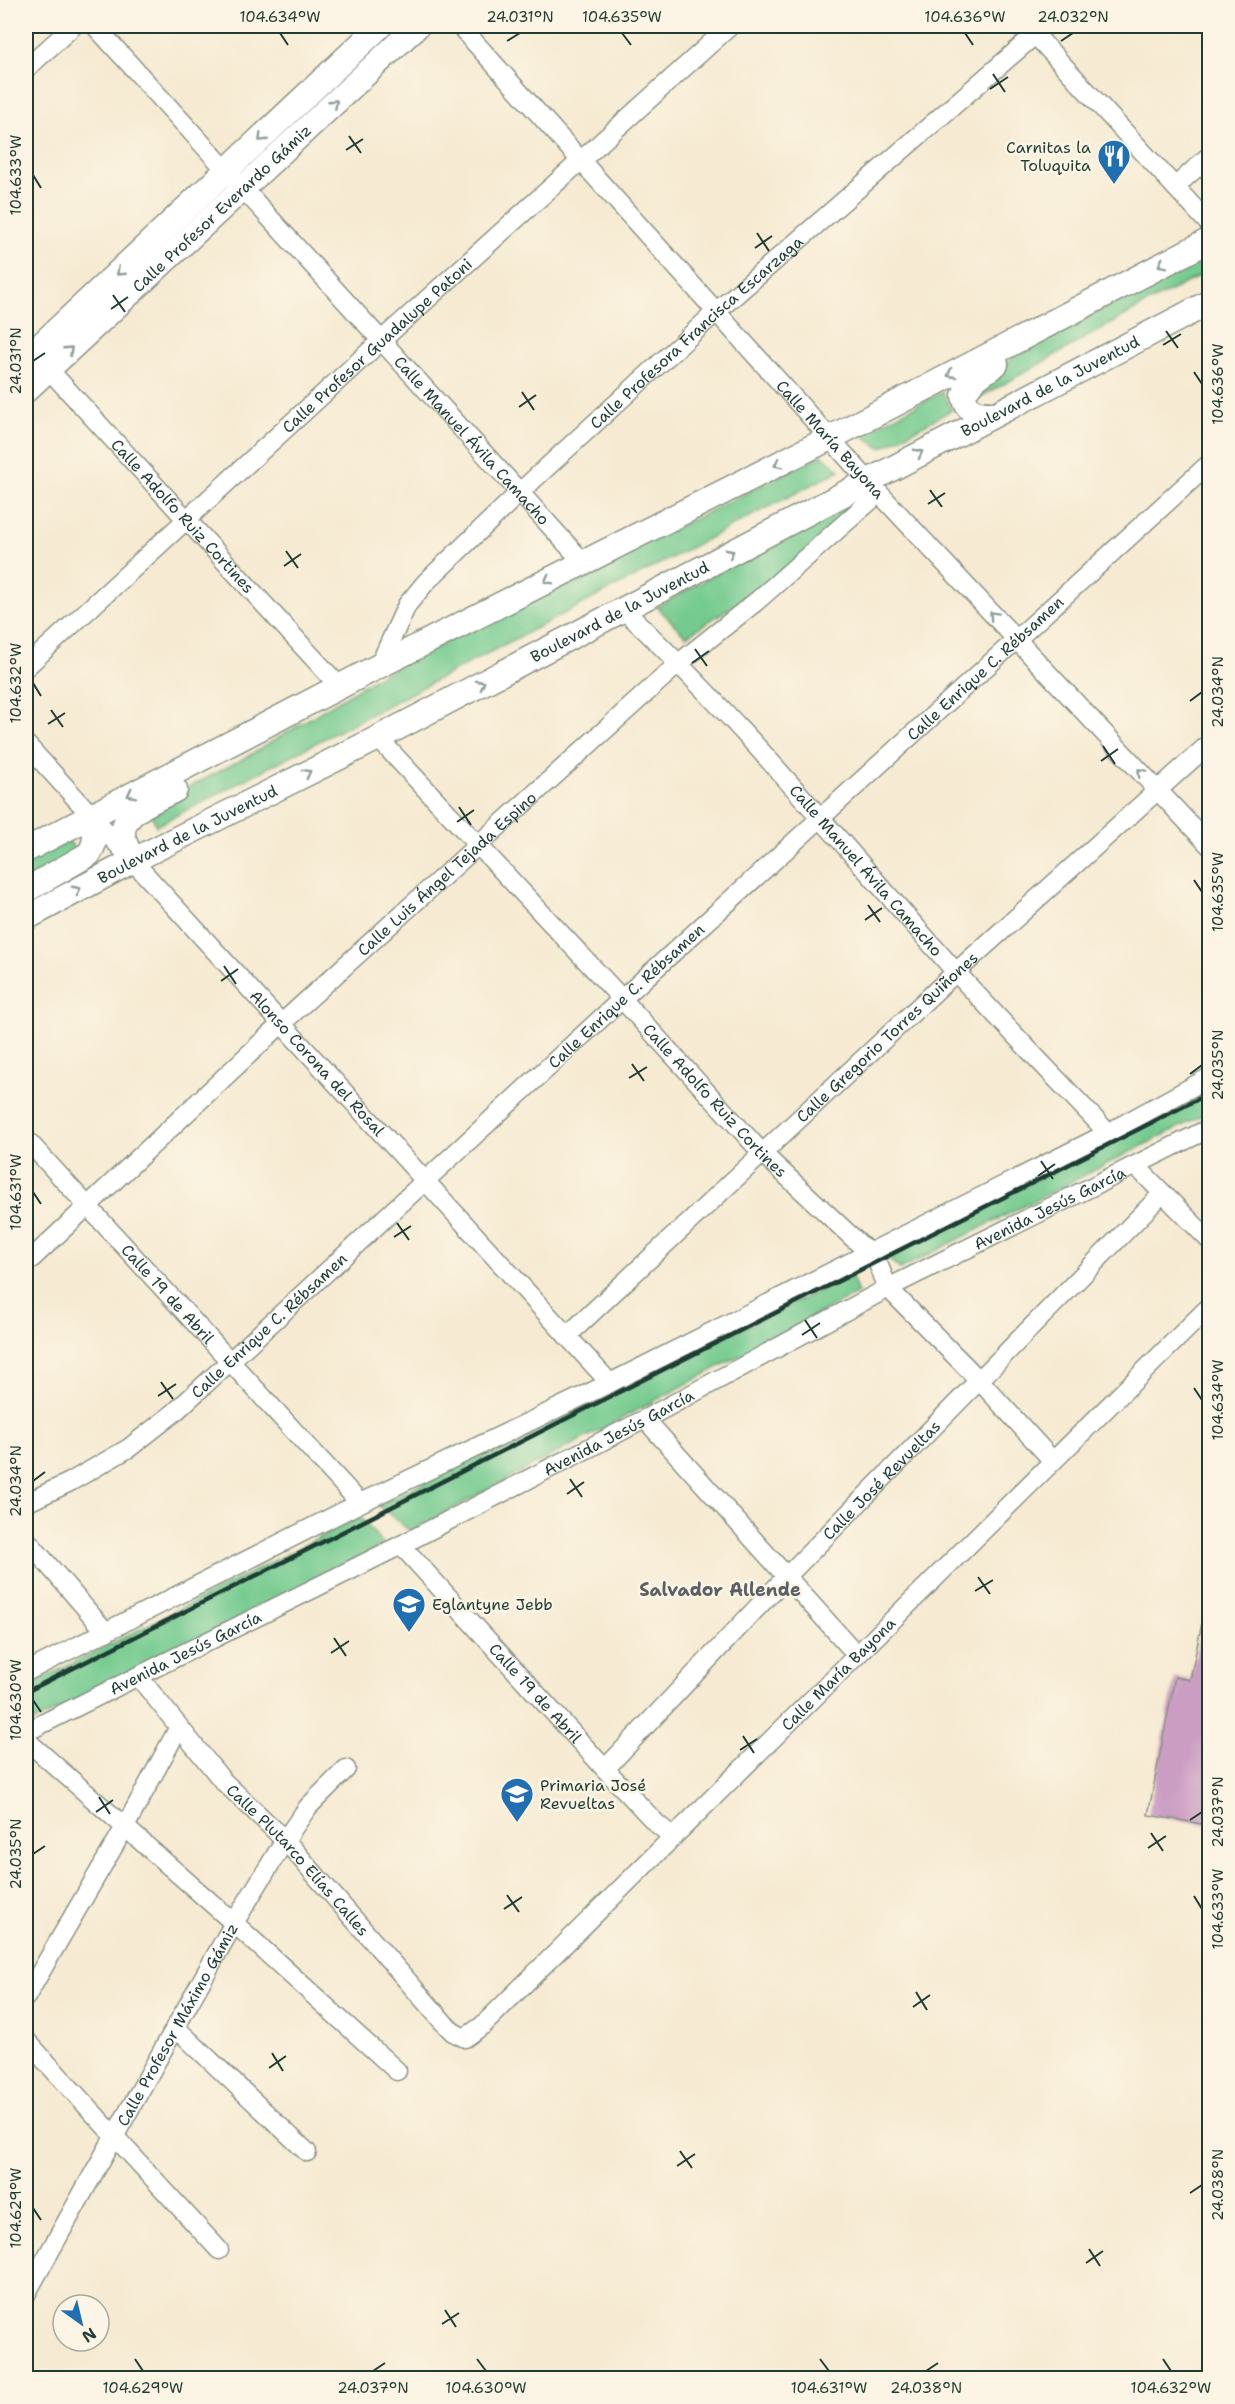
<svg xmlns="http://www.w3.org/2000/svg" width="1235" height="2404" viewBox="0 0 1235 2404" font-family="'Shantell Sans',sans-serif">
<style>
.green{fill:#75cb8f;stroke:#4a8462;stroke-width:1.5}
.building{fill:#cb9dc3}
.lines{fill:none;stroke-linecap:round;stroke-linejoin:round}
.minor-casing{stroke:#8a9483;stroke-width:21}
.major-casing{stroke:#8a9483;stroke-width:27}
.minor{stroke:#fff;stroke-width:18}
.major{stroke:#fff;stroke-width:24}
.rail{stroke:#1f3d34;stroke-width:4.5}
.oneway{stroke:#8f9e9a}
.ticks{fill:none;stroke:#1f3d34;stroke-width:2}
.labels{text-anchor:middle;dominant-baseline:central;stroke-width:5;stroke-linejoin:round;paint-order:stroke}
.poi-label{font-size:16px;fill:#1f3d34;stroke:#fcf5e5;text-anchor:start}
.street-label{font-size:16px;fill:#1f3d34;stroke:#fcf5e5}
.neighbourhood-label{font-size:18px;font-weight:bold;fill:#5b5f66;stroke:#fcf5e5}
.neatline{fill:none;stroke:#1f3d34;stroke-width:2}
.ticks-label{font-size:15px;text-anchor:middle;fill:#1f3d34}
</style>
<rect width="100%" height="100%" fill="#fcf5e5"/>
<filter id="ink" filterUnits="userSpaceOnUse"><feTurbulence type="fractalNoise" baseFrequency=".0167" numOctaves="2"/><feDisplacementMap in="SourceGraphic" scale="12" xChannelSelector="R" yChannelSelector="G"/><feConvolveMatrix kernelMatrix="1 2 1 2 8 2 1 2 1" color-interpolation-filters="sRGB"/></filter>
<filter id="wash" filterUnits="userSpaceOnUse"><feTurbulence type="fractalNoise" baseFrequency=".008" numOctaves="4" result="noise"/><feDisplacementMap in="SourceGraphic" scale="24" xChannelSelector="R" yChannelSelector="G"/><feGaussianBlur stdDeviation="1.35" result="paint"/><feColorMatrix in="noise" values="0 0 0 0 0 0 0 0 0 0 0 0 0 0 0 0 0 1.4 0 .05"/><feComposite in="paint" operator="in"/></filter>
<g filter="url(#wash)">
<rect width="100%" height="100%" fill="#f6ead2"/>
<path class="green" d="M 1209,255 L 1209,271 L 1140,307 L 981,397 L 980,387 L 1017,353 Z
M 942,392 L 952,410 L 881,448 L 861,434 Z
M 822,455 L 840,470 L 156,826 L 149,808 L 252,754 L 375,678 Z
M 852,497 L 842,518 L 795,566 L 686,636 L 657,607 Z
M 67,838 L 78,854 L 26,882 L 26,860 Z
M 1209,1091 L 1209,1112 L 900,1269 L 886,1256 Z
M 851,1275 L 858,1293 L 410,1531 L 378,1505 Z
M 360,1517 L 384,1545 L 26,1726 L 26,1687 Z"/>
<g id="blocks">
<path class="building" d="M 1203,1618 L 1209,1618 L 1209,1825 L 1148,1815 L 1175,1677 L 1190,1680 Z"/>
</g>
</g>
<g filter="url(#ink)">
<use href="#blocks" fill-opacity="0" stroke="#8a9483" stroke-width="1.5"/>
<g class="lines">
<defs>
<g id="minor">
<path id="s1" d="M 95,26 L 583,562"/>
<path id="s2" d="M 460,26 L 879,493 L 1210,846"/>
<path d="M 1028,27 L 1210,225"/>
<path d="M 26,69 L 73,26"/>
<path d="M 1175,187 L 1210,155"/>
<path id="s3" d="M 41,361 L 340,687"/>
<path id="s4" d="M 623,609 C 742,722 846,849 955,971 C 1005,1026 1057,1079 1108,1133"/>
<path id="s5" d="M 379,666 L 407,605 L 426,582 L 520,492 L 717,311 L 1045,26"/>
<path id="s6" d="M 26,667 L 382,340 L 730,26"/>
<path id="s7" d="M 378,738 L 622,999 L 762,1153 L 869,1253 L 877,1261 L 888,1288 L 980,1381 L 1053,1461"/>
<path id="s8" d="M 26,744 L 610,1383"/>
<path id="s9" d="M 26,1139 L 360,1503"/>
<path d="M 1136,1166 L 1210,1241"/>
<path id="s10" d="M 26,1264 L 281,1024 L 479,844 L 679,663 L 758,600 L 879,493"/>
<path id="s11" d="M 567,1336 L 956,972 L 1210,743"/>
<path d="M 645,1419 L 857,1655"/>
<path id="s12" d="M 26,1503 L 70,1482 L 129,1448 L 175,1412 L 622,999 L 1210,463"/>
<path d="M 26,1539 L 106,1632"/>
<path id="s13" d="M 401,1545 L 605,1769 L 656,1823 L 673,1837"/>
<path d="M 26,1672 L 360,1503 L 610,1383 L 1108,1133 L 1210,1077"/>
<path id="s14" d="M 138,1676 L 222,1780 L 285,1840 L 444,2023 L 453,2032 L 465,2038 L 483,2025 L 1210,1306"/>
<path id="s15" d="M 26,1732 L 401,1545 L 645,1419 L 888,1288 L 1210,1128"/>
<path d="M 26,1740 L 234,1923 L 397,2071"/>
<path id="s16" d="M 605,1769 L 787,1576 L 1162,1194"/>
<path d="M 26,1997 L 125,1827 L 179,1727"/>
<path d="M 175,2027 L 307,2152"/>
<path d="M 26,2040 L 219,2250"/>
<path id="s17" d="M 26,2294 L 234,1923 L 285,1840 L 308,1807 L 346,1769"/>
</g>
<g id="major">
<path d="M 26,359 L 380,26"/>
<path id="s18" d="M 26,390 L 417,26"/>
<path d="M 992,414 C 977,414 967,412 964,396 C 968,381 984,373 996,364"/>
<path d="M 26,850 L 379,666 L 830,438 L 1210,240"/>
<path d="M 132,861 C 129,853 124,842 123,834 C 122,811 158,799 175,790"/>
<path d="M 26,890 L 89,854 C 98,840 95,831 90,815"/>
<path id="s19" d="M 26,918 L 132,861 L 378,738 L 1210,302"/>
</g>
</defs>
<use href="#minor" class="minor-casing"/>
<use href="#major" class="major-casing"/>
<use href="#minor" class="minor"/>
<use href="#major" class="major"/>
<path class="rail" d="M 26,1692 L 1210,1093"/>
</g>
<defs><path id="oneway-chevron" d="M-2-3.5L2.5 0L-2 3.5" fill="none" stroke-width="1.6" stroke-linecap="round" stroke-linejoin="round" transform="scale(1.5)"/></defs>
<g class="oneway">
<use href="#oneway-chevron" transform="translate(334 103) rotate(-43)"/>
<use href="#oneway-chevron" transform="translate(262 138) rotate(136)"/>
<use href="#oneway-chevron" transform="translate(1162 264) rotate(153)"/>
<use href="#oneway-chevron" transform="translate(120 272) rotate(137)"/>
<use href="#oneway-chevron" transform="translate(69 350) rotate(-43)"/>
<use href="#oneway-chevron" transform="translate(951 374) rotate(152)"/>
<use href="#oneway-chevron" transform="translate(919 453) rotate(-28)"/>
<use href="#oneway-chevron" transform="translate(778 464) rotate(153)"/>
<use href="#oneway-chevron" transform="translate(730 553) rotate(-28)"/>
<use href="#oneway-chevron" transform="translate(548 580) rotate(153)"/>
<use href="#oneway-chevron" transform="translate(993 615) rotate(-133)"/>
<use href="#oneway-chevron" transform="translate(481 684) rotate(-28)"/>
<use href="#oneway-chevron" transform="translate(1141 772) rotate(-133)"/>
<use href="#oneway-chevron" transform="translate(307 773) rotate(-27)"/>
<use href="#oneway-chevron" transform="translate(131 794) rotate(153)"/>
<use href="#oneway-chevron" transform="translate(77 890) rotate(-28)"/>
</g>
</g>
<path class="ticks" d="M 280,33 L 288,45M 622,33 L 631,45M 965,33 L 973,45M 507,41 L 520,33M 1061,41 L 1073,33M 993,74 L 1005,92M 990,89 L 1008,77M 349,136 L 361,153M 346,150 L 363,139M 33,175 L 41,188M 757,233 L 769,251M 755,248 L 772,236M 113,295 L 125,312M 111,309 L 128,297M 1166,331 L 1178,348M 1163,345 L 1181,334M 33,361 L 45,353M 1194,372 L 1202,384M 522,392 L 534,410M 519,407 L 536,395M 930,490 L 942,507M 928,504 L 945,493M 286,551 L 298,568M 284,566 L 301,554M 695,649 L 707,666M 692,663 L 709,651M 33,683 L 41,696M 1190,701 L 1202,692M 51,710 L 63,727M 48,724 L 65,713M 1103,746 L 1115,764M 1101,761 L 1118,749M 459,807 L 471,825M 457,822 L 474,810M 1194,880 L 1202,892M 868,905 L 880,922M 865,920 L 882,908M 224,966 L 236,984M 221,981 L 238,969M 632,1064 L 644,1081M 1190,1074 L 1202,1065M 629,1078 L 647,1067M 1041,1161 L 1053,1179M 1038,1176 L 1055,1164M 33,1192 L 41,1204M 397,1223 L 409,1240M 394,1237 L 411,1226M 805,1320 L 817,1338M 802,1335 L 820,1323M 161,1382 L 173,1399M 1194,1388 L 1202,1400M 158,1396 L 176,1384M 570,1479 L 582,1497M 33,1481 L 45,1472M 567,1494 L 584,1482M 978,1577 L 990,1594M 975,1591 L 993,1580M 334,1638 L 346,1656M 331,1653 L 349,1641M 33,1700 L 41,1712M 743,1736 L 754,1753M 740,1750 L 757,1739M 99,1797 L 110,1814M 96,1812 L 113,1800M 1190,1820 L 1202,1812M 1151,1833 L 1163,1851M 1148,1848 L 1166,1836M 33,1854 L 45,1846M 507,1895 L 519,1912M 1194,1896 L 1202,1909M 504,1909 L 522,1897M 916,1992 L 927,2010M 913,2007 L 930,1995M 272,2053 L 283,2071M 269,2068 L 286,2056M 680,2151 L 692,2168M 677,2166 L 695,2154M 1190,2193 L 1202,2185M 33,2208 L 41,2220M 1089,2249 L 1100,2266M 1086,2263 L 1103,2251M 445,2310 L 456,2327M 442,2324 L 459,2313M 135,2359 L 143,2371M 477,2359 L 486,2371M 820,2359 L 829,2371M 1163,2359 L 1171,2371M 373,2371 L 385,2363M 926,2371 L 938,2363"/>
<defs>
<symbol id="restaurant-pin" viewBox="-11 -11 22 30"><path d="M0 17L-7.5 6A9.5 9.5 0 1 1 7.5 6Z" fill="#1f6fb2" stroke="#fcf5e5"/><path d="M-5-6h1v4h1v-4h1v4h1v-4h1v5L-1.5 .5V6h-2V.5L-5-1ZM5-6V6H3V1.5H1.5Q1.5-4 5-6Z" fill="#fff"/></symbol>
<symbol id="school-pin" viewBox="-11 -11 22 30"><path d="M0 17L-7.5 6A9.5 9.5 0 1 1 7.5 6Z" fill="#1f6fb2" stroke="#fcf5e5"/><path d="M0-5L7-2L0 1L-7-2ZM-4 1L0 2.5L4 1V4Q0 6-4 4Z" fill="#fff"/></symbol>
</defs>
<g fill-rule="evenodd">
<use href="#restaurant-pin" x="1095" y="137" width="38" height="52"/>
<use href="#school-pin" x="390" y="1585" width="38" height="52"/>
<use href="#school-pin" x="498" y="1775" width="38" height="52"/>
</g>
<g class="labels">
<g class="poi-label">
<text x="1091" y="147" text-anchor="end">Carnitas la<tspan x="1091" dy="18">Toluquita</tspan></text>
<text x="432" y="1604">Eglantyne Jebb</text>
<text x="540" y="1785">Primaria José<tspan x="540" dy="18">Revueltas</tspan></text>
</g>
<g class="street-label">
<text stroke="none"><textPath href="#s18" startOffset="267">Calle Profesor Everardo Gámiz</textPath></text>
<text stroke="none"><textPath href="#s5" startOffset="465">Calle Profesora Francisca Escarzaga</textPath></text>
<text stroke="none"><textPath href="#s6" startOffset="476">Calle Profesor Guadalupe Patoni</textPath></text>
<text stroke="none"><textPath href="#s19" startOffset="1154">Boulevard de la Juventud</textPath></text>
<text stroke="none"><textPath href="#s2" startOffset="555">Calle María Bayona</textPath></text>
<text stroke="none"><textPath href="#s1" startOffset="560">Calle Manuel Ávila Camacho</textPath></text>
<text stroke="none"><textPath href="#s3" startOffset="210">Calle Adolfo Ruiz Cortines</textPath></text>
<text stroke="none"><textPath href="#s19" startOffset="668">Boulevard de la Juventud</textPath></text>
<text stroke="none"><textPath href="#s12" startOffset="1275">Calle Enrique C. Rébsamen</textPath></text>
<text stroke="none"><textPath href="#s19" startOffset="182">Boulevard de la Juventud</textPath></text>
<text stroke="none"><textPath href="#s4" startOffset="357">Calle Manuel Ávila Camacho</textPath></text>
<text stroke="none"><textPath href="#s10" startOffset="574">Calle Luis Ángel Tejada Espino</textPath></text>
<text stroke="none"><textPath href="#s12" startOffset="789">Calle Enrique C. Rébsamen</textPath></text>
<text stroke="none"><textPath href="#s11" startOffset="438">Calle Gregorio Torres Quiñones</textPath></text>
<text stroke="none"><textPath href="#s8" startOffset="432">Alonso Corona del Rosal</textPath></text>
<text stroke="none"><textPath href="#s7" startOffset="495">Calle Adolfo Ruiz Cortines</textPath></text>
<text stroke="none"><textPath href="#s15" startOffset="1150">Avenida Jesús García</textPath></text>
<text stroke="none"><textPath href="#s9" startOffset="210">Calle 19 de Abril</textPath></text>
<text stroke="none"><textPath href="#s12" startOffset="303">Calle Enrique C. Rébsamen</textPath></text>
<text stroke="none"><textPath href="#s15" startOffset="664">Avenida Jesús García</textPath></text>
<text stroke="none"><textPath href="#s16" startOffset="400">Calle José Revueltas</textPath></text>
<text stroke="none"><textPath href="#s15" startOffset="178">Avenida Jesús García</textPath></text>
<text stroke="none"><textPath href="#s14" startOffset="1011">Calle María Bayona</textPath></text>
<text stroke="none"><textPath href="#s13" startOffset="200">Calle 19 de Abril</textPath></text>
<text stroke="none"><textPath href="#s14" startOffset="244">Calle Plutarco Elías Calles</textPath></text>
<text stroke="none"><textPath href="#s17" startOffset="309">Calle Profesor Máximo Gámiz</textPath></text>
</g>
<g class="neighbourhood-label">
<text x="720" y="1590">Salvador Allende</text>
</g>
</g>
<rect width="1235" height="2404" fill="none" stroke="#fcf5e5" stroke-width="66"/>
<g transform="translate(81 2323) rotate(146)"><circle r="28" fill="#fcf5e5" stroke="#a4ab9e" stroke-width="1.5"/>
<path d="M0-4.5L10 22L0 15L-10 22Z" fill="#1f6fb2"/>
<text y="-9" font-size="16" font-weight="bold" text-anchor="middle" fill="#1f3d34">N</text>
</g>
<rect x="33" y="33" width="1169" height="2338" class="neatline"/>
<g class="ticks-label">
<text x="280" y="22">104.634°W</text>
<text x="520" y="22">24.031°N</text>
<text x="622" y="22">104.635°W</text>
<text x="965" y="22">104.636°W</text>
<text x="1073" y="22">24.032°N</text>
<text transform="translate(16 175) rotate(-90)" y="5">104.633°W</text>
<text transform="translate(16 361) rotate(-90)" y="5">24.031°N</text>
<text transform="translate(1218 384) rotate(-90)" y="5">104.636°W</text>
<text transform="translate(16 683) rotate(-90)" y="5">104.632°W</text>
<text transform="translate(1218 692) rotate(-90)" y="5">24.034°N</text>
<text transform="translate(1218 892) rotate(-90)" y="5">104.635°W</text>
<text transform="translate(1218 1065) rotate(-90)" y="5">24.035°N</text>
<text transform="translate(16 1192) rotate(-90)" y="5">104.631°W</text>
<text transform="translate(1218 1400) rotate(-90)" y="5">104.634°W</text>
<text transform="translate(16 1481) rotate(-90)" y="5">24.034°N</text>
<text transform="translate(16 1700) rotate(-90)" y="5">104.630°W</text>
<text transform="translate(1218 1812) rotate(-90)" y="5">24.037°N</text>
<text transform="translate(16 1854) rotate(-90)" y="5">24.035°N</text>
<text transform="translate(1218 1909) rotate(-90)" y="5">104.633°W</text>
<text transform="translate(1218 2185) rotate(-90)" y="5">24.038°N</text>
<text transform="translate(16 2208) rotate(-90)" y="5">104.629°W</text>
<text x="143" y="2393">104.629°W</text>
<text x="373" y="2393">24.037°N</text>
<text x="486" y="2393">104.630°W</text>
<text x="829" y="2393">104.631°W</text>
<text x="926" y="2393">24.038°N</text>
<text x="1171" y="2393">104.632°W</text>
</g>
</svg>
